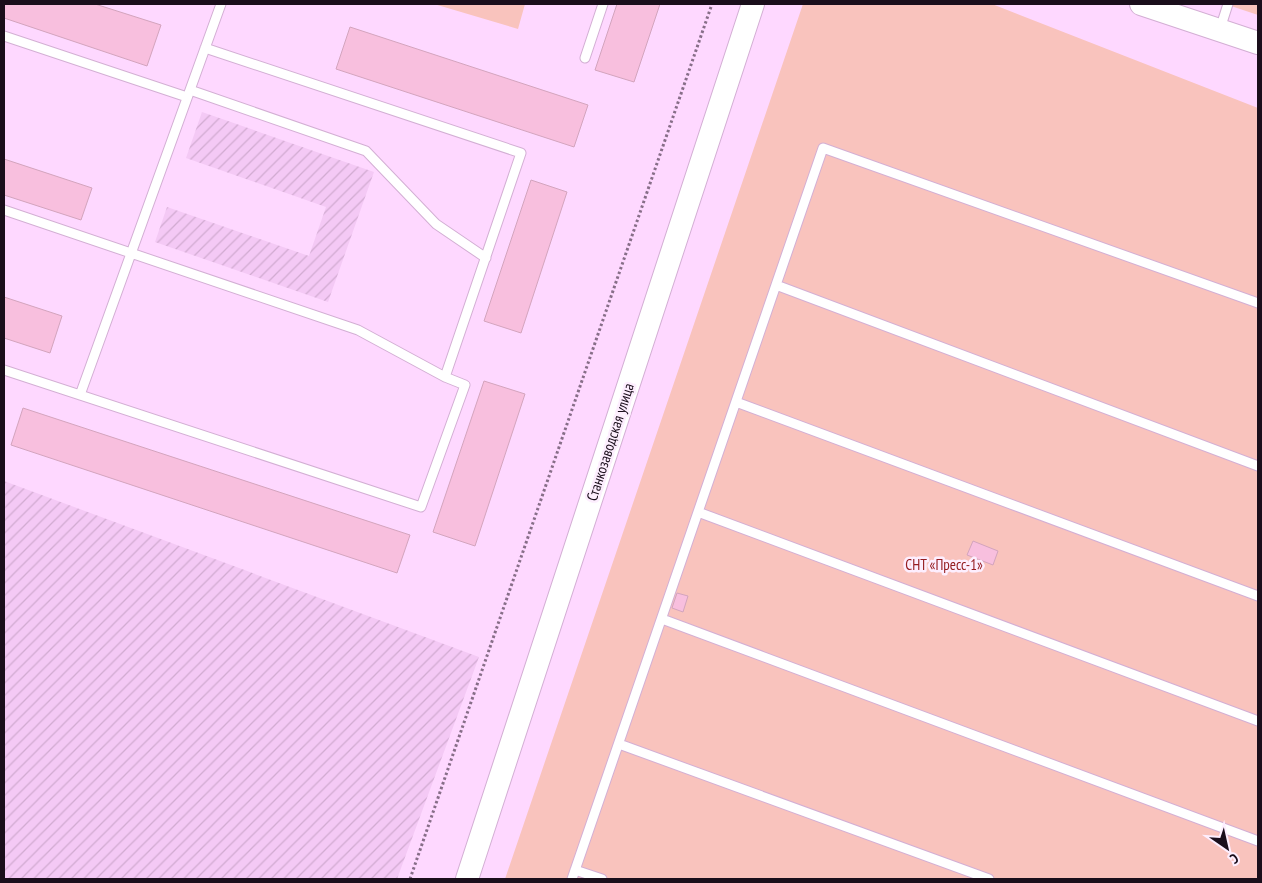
<svg xmlns="http://www.w3.org/2000/svg" width="1262" height="883" viewBox="0 0 1262 883" font-family="'PT Sans Narrow',sans-serif">
<style>
.industrial{fill:url(#industrial-furrows)}
.garden{fill:#f9c3bd}
.building{fill:#f8bfde;stroke:#d3a4bd}
.lines{fill:none;stroke-linecap:round;stroke-linejoin:round}
.service-casing{stroke:#d3afd4;stroke-width:11}
.tertiary-casing{stroke:#d3afd4;stroke-width:24}
.path{stroke:#876e88;stroke-width:3;stroke-dasharray:2.5 2.5;stroke-linecap:butt}
.service{stroke:#fff;stroke-width:9}
.tertiary{stroke:#fff;stroke-width:22}
.labels{text-anchor:middle;dominant-baseline:central;stroke-width:5;stroke-linejoin:round;paint-order:stroke}
.street-label{font-size:15px;fill:#1a0e1b;stroke:#fdeefe}
.park-label{font-size:15px;fill:#951c20;stroke:#fdeefe}
</style>
<defs>
<pattern id="industrial-furrows" width="10" height="10" patternUnits="userSpaceOnUse" patternTransform="scale(1.25)"><rect width="10" height="10" fill="#f4c9f5"/><path d="M-1 1l2-2M0 10L10 0M9 11l2-2" fill="none" stroke="#d1abd1"/></pattern>
</defs>
<rect width="100%" height="100%" fill="#fed8ff"/>
<path class="industrial" d="M 202,112 L 374,172 L 328,302 L 155,242 L 167,207 L 309,256 L 326,207 L 186,158 Z
M 4,481 L 479,657 L 397,879 L 4,879 Z"/>
<path class="garden" d="M 434,4 L 525,4 L 518,29 Z
M 803,4 L 992,4 L 1258,108 L 1258,879 L 505,879 Z
M 1225,4 L 1258,4 L 1258,15 Z"/>
<path class="building" d="M 4,4 L 95,4 L 161,25 L 147,66 L 4,18 Z
M 617,4 L 660,4 L 634,82 L 595,70 Z
M 350,27 L 588,105 L 574,147 L 336,69 Z
M 4,159 L 92,188 L 81,220 L 4,195 Z
M 531,180 L 567,192 L 521,333 L 484,321 Z
M 4,297 L 62,316 L 50,353 L 4,338 Z
M 484,381 L 525,394 L 475,546 L 433,532 Z
M 23,408 L 410,535 L 397,573 L 11,445 Z
M 973,541 L 998,551 L 993,565 L 967,555 Z
M 677,593 L 688,596 L 683,612 L 672,608 Z"/>
<g class="lines">
<defs>
<path id="service" d="M 1220,29 L 1228,4
M 4,36 L 187,97
M 205,48 L 521,153 L 445,377
M 585,58 L 603,4
M 190,90 L 366,151 L 436,224 L 486,258
M 4,210 L 358,330 L 445,377 L 465,385 L 421,507 L 4,370
M 776,285 L 1258,466
M 80,395 L 221,4
M 736,402 L 1258,596
M 698,512 L 1258,721
M 662,619 L 1258,841
M 619,744 L 989,879
M 575,870 L 602,879
M 572,879 L 823,148 L 1258,303"/>
<path id="tertiary" d="M 1141,4 L 1258,43
M 467,879 L 753,4"/>
</defs>
<use href="#service" class="service-casing"/>
<use href="#tertiary" class="tertiary-casing"/>
<path class="path" d="M 410,879 L 712,4"/>
<use href="#service" class="service"/>
<use href="#tertiary" class="tertiary"/>
</g>
<g class="labels">
<g class="street-label">
<text transform="translate(610 442) rotate(-72)">Станкозаводская улица</text>
</g>
<g class="park-label">
<text x="944" y="564">СНТ «Пресс-1»</text>
</g>
</g>
<rect width="1262" height="883" fill="none" stroke="#1a0e1b" stroke-width="10"/>
<g transform="translate(1227 848) rotate(146)" stroke="#fdeefe" stroke-width="4" paint-order="stroke">
<path d="M0-4L9 19L0 12L-9 19Z" fill="#1a0e1b"/>
<text y="-8" font-size="14" font-weight="bold" text-anchor="middle" fill="#1a0e1b">С</text>
</g>
</svg>
